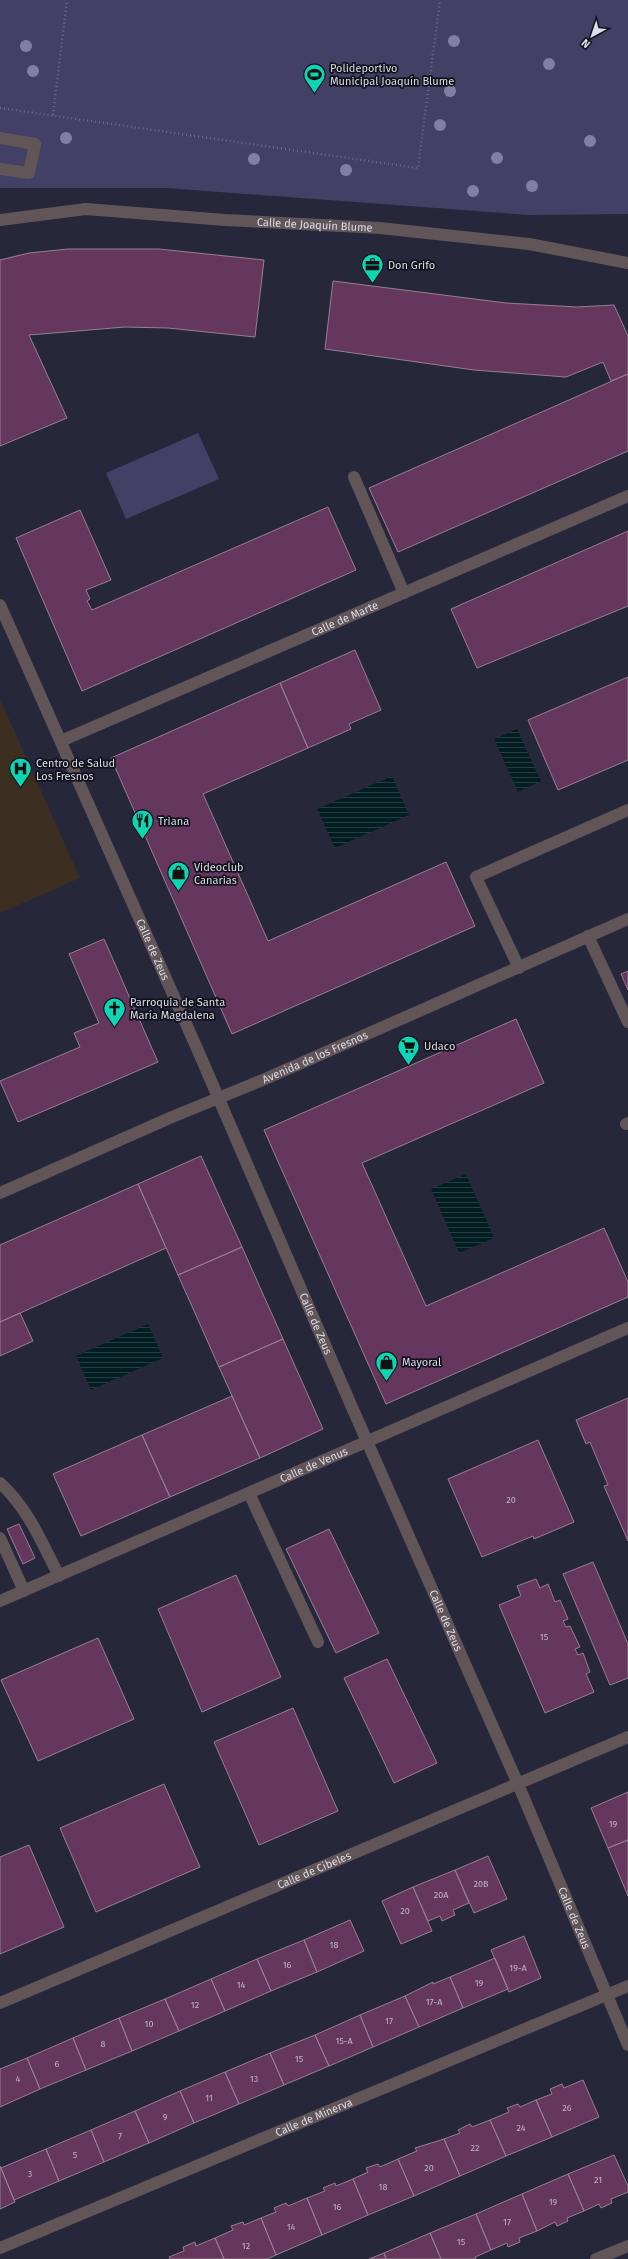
<svg xmlns="http://www.w3.org/2000/svg" width="628" height="2259" viewBox="0 0 628 2259" font-family="'Fira Sans',sans-serif">
<style>
.medical{fill:#3c2e21}
.pitch{fill:#424064}
.water{fill:url(#water-rules)}
.building{fill:#65375e;stroke:#967f92}
.lines{fill:none;stroke-linecap:round;stroke-linejoin:round}
.path{stroke:#6e6e80;stroke-width:2.5;stroke-dasharray:1 3;stroke-linecap:butt}
.minor{stroke:#625558;stroke-width:12}
.tree{fill:#8080a4}
.labels{text-anchor:middle;dominant-baseline:central;stroke-width:3.5;stroke-linejoin:round;paint-order:stroke}
.number-label{font-size:9px;fill:#bfb4c8}
.poi-label{font-size:11px;fill:#ddddec;stroke:#11111a;text-anchor:start}
.street-label{font-size:11px;fill:#ddddec;stroke:#11111a}
</style>
<defs>
<pattern id="water-rules" width="6" height="5" patternUnits="userSpaceOnUse"><rect width="6" height="5" fill="#021e20"/><path d="M0 2.5h6" fill="none" stroke="#263e41"/></pattern>
</defs>
<rect width="100%" height="100%" fill="#27273c"/>
<path class="medical" d="M 0,699 L 80,878 L 0,913 Z"/>
<path class="pitch" d="M 0,0 L 628,0 L 628,214 L 529,215 L 166,188 L 0,188 Z
M 198,433 L 219,479 L 126,519 L 106,473 Z"/>
<path class="water" d="M 517,729 L 541,781 L 518,792 L 494,739 Z
M 392,776 L 409,815 L 335,848 L 317,809 Z
M 466,1174 L 494,1238 L 459,1253 L 431,1189 Z
M 148,1324 L 163,1358 L 91,1390 L 76,1356 Z"/>
<path class="building" d="M 68,249 L 159,249 L 264,260 L 255,337 L 168,328 L 125,327 L 29,335 L 67,418 L 0,446 L 0,260 L 29,253 Z
M 333,281 L 506,303 L 577,307 L 614,305 L 628,336 L 628,374 L 611,381 L 603,362 L 566,377 L 474,370 L 325,349 Z
M 628,374 L 628,451 L 398,552 L 369,488 Z
M 328,507 L 356,570 L 82,691 L 16,538 L 80,510 L 111,580 L 86,590 L 90,599 L 87,601 L 92,610 Z
M 628,531 L 628,606 L 477,668 L 451,609 Z
M 355,650 L 381,710 L 349,724 L 351,729 L 308,748 L 280,683 Z
M 628,677 L 628,760 L 558,790 L 528,720 Z
M 280,683 L 308,748 L 203,794 L 268,941 L 446,862 L 475,926 L 232,1034 L 111,758 Z
M 104,939 L 158,1062 L 18,1122 L 0,1081 L 80,1047 L 74,1033 L 99,1023 L 69,954 Z
M 628,971 L 628,990 L 621,974 Z
M 516,1019 L 544,1083 L 362,1163 L 426,1306 L 604,1228 L 628,1282 L 628,1297 L 386,1404 L 264,1130 Z
M 201,1156 L 242,1247 L 178,1275 L 138,1184 Z
M 138,1184 L 166,1248 L 0,1322 L 0,1245 Z
M 242,1247 L 283,1339 L 219,1367 L 178,1275 Z
M 20,1313 L 33,1341 L 0,1356 L 0,1322 Z
M 283,1339 L 323,1429 L 260,1458 L 219,1367 Z
M 232,1396 L 260,1458 L 170,1497 L 142,1435 Z
M 628,1398 L 628,1541 L 604,1486 L 608,1485 L 590,1442 L 586,1444 L 576,1420 Z
M 142,1435 L 170,1497 L 81,1536 L 53,1474 Z
M 538,1440 L 574,1522 L 534,1539 L 533,1536 L 482,1557 L 448,1479 Z
M 19,1524 L 35,1558 L 23,1564 L 7,1529 Z
M 329,1529 L 379,1633 L 336,1653 L 286,1549 Z
M 593,1562 L 628,1644 L 628,1678 L 610,1685 L 563,1574 Z
M 236,1575 L 281,1677 L 202,1712 L 158,1609 Z
M 536,1579 L 540,1588 L 548,1584 L 555,1602 L 560,1600 L 568,1619 L 563,1621 L 566,1627 L 570,1626 L 580,1647 L 575,1649 L 578,1655 L 583,1653 L 590,1672 L 586,1674 L 594,1692 L 545,1713 L 499,1605 L 521,1596 L 517,1586 Z
M 98,1638 L 134,1719 L 38,1761 L 1,1680 Z
M 387,1659 L 437,1763 L 394,1783 L 344,1678 Z
M 293,1708 L 338,1811 L 259,1845 L 214,1742 Z
M 164,1784 L 200,1867 L 96,1912 L 60,1828 Z
M 628,1792 L 628,1840 L 608,1848 L 591,1808 Z
M 628,1840 L 628,1896 L 608,1848 Z
M 29,1845 L 64,1927 L 0,1954 L 0,1857 Z
M 488,1856 L 507,1899 L 474,1913 L 455,1870 Z
M 455,1870 L 469,1903 L 453,1910 L 455,1915 L 442,1921 L 440,1916 L 428,1921 L 413,1887 Z
M 413,1887 L 432,1931 L 401,1944 L 382,1901 Z
M 350,1920 L 364,1951 L 317,1972 L 304,1940 Z
M 524,1936 L 541,1978 L 509,1992 L 491,1950 Z
M 304,1940 L 317,1972 L 271,1991 L 257,1959 Z
M 495,1958 L 508,1989 L 463,2008 L 450,1977 Z
M 257,1959 L 271,1991 L 225,2011 L 211,1979 Z
M 450,1977 L 463,2008 L 419,2027 L 405,1996 L 433,1982 L 433,1984 Z
M 211,1979 L 225,2011 L 179,2031 L 165,1999 Z
M 405,1996 L 419,2027 L 373,2047 L 360,2015 Z
M 165,1999 L 179,2031 L 132,2051 L 119,2018 Z
M 360,2015 L 373,2047 L 329,2066 L 315,2035 Z
M 119,2018 L 132,2051 L 86,2070 L 73,2038 Z
M 315,2035 L 329,2066 L 284,2085 L 270,2053 Z
M 73,2038 L 86,2070 L 40,2089 L 27,2058 Z
M 270,2053 L 284,2085 L 239,2104 L 225,2072 Z
M 27,2058 L 40,2089 L 0,2107 L 0,2069 Z
M 225,2072 L 239,2104 L 194,2123 L 180,2091 Z
M 583,2080 L 599,2117 L 552,2137 L 536,2100 L 552,2094 L 550,2089 L 562,2084 L 564,2088 Z
M 180,2091 L 194,2123 L 149,2143 L 135,2111 Z
M 536,2100 L 552,2137 L 506,2156 L 490,2120 L 509,2112 L 507,2108 L 518,2104 L 520,2107 Z
M 135,2111 L 149,2143 L 104,2162 L 91,2130 Z
M 490,2120 L 506,2156 L 460,2176 L 444,2139 L 460,2133 L 458,2130 L 470,2124 L 472,2127 Z
M 91,2130 L 104,2162 L 59,2181 L 46,2149 Z
M 444,2139 L 460,2176 L 414,2196 L 398,2159 L 417,2151 L 415,2148 Z
M 46,2149 L 59,2181 L 14,2200 L 1,2168 Z
M 614,2155 L 628,2186 L 628,2192 L 611,2199 L 612,2203 L 601,2208 L 599,2204 L 584,2211 L 568,2174 Z
M 398,2159 L 414,2196 L 368,2215 L 353,2179 L 368,2172 L 366,2168 L 378,2164 L 380,2167 Z
M 0,2166 L 15,2202 L 0,2209 Z
M 568,2174 L 584,2211 L 567,2218 L 568,2221 L 557,2226 L 555,2222 L 537,2231 L 522,2194 Z
M 353,2179 L 368,2215 L 322,2235 L 307,2198 L 325,2191 L 323,2188 L 335,2183 L 336,2186 Z
M 522,2194 L 537,2231 L 519,2238 L 520,2242 L 508,2247 L 507,2243 L 491,2250 L 476,2214 Z
M 307,2198 L 322,2235 L 276,2255 L 261,2218 L 276,2212 L 274,2208 L 286,2203 L 288,2206 Z
M 476,2214 L 491,2250 L 475,2257 L 476,2259 L 441,2259 L 430,2233 Z
M 261,2218 L 276,2255 L 267,2259 L 224,2259 L 215,2238 L 233,2230 L 231,2226 L 243,2222 L 244,2225 Z
M 430,2233 L 441,2259 L 386,2259 L 384,2253 Z
M 215,2238 L 224,2259 L 170,2259 L 169,2257 L 184,2251 L 183,2247 L 195,2242 L 196,2246 Z
M 384,2253 L 386,2259 L 369,2259 Z"/>
<g class="lines">
<path class="path" d="M 0,108 L 418,168 L 440,0
M 53,115 L 67,0"/>
<g class="minor">
<path d="M 0,138 L 35,144 L 29,173 L 0,169"/>
<path id="s1" d="M 0,220 L 86,209 L 225,220 L 380,228 L 529,244 L 628,263"/>
<path d="M 354,477 L 404,593"/>
<path id="s2" d="M 0,605 L 199,1053 L 351,1405 L 518,1784 L 628,2045"/>
<path id="s3" d="M 61,741 L 628,496"/>
<path d="M 588,936 L 628,1022"/>
<path d="M 519,968 L 476,877 L 628,810"/>
<path d="M 626,1124 L 628,1123"/>
<path id="s4" d="M 0,1193 L 172,1117 L 265,1079 L 628,919"/>
<path d="M 0,1483 C 29,1510 41,1541 59,1576"/>
<path d="M 249,1493 L 318,1642"/>
<path d="M 0,1538 L 24,1591"/>
<path id="s5" d="M 0,1601 L 628,1328"/>
<path id="s6" d="M 0,2003 L 628,1737"/>
<path id="s7" d="M 0,2248 L 628,1986"/>
<path d="M 596,2259 L 628,2246"/>
</g>
</g>
<g class="tree">
<circle cx="454" cy="41" r="6"/>
<circle cx="26" cy="46" r="6"/>
<circle cx="549" cy="64" r="6"/>
<circle cx="33" cy="71" r="6"/>
<circle cx="450" cy="91" r="6"/>
<circle cx="440" cy="125" r="6"/>
<circle cx="66" cy="138" r="6"/>
<circle cx="590" cy="141" r="6"/>
<circle cx="497" cy="158" r="6"/>
<circle cx="254" cy="159" r="6"/>
<circle cx="346" cy="170" r="6"/>
<circle cx="532" cy="186" r="6"/>
<circle cx="473" cy="191" r="6"/>
</g>
<defs>
<symbol id="stadium-pin" viewBox="-11 -11 22 30"><path d="M0 17L-7.5 6A9.5 9.5 0 1 1 7.5 6Z" fill="#0ed5b4" stroke="#11111a"/><path d="M0-5a6.5 5 0 1 0 0 10a6.5 5 0 1 0 0-10ZM-3.5-1.8h7v3.6h-7Z" fill="#111"/></symbol>
<symbol id="office-pin" viewBox="-11 -11 22 30"><path d="M0 17L-7.5 6A9.5 9.5 0 1 1 7.5 6Z" fill="#0ed5b4" stroke="#11111a"/><path d="M-6-3h4V-5.5h4V-3h4V5H-6ZM-1-4.5V-3h2v-1.5ZM-6 0V1H6V0Z" fill="#111"/></symbol>
<symbol id="hospital-pin" viewBox="-11 -11 22 30"><path d="M0 17L-7.5 6A9.5 9.5 0 1 1 7.5 6Z" fill="#0ed5b4" stroke="#11111a"/><path d="M-5-5h3v3.5h4V-5h3V5h-3V1.5h-4V5h-3Z" fill="#111"/></symbol>
<symbol id="restaurant-pin" viewBox="-11 -11 22 30"><path d="M0 17L-7.5 6A9.5 9.5 0 1 1 7.5 6Z" fill="#0ed5b4" stroke="#11111a"/><path d="M-5-6h1v4h1v-4h1v4h1v-4h1v5L-1.5 .5V6h-2V.5L-5-1ZM5-6V6H3V1.5H1.5Q1.5-4 5-6Z" fill="#111"/></symbol>
<symbol id="shop-pin" viewBox="-11 -11 22 30"><path d="M0 17L-7.5 6A9.5 9.5 0 1 1 7.5 6Z" fill="#0ed5b4" stroke="#11111a"/><path d="M-5-2.5h2.3a2.7 3.5 0 0 1 5.4 0H5L5.5 6h-11ZM-1.5-2.5h3a1.5 2.3 0 0 0-3 0Z" fill="#111"/></symbol>
<symbol id="church-pin" viewBox="-11 -11 22 30"><path d="M0 17L-7.5 6A9.5 9.5 0 1 1 7.5 6Z" fill="#0ed5b4" stroke="#11111a"/><path d="M-1.2-6h2.4v3.5h3.3v2.4h-3.3V6h-2.4V-.1h-3.3v-2.4h3.3Z" fill="#111"/></symbol>
<symbol id="supermarket-pin" viewBox="-11 -11 22 30"><path d="M0 17L-7.5 6A9.5 9.5 0 1 1 7.5 6Z" fill="#0ed5b4" stroke="#11111a"/><path d="M-6-5.5h2.5l.6 2H6L4.5 2H-2.5L-4.4-4H-6ZM-1.5 3.2a1.3 1.3 0 1 0 .1 0ZM3 3.2a1.3 1.3 0 1 0 .1 0Z" fill="#111"/></symbol>
</defs>
<g fill-rule="evenodd">
<use href="#stadium-pin" x="302" y="62" width="25" height="34"/>
<use href="#office-pin" x="360" y="252" width="25" height="34"/>
<use href="#hospital-pin" x="8" y="756" width="25" height="34"/>
<use href="#restaurant-pin" x="130" y="808" width="25" height="34"/>
<use href="#shop-pin" x="166" y="860" width="25" height="34"/>
<use href="#church-pin" x="102" y="996" width="25" height="34"/>
<use href="#supermarket-pin" x="396" y="1034" width="25" height="34"/>
<use href="#shop-pin" x="374" y="1350" width="25" height="34"/>
</g>
<g class="labels">
<g class="number-label">
<text x="511" y="1500">20</text>
<text x="544" y="1637">15</text>
<text x="613" y="1824">19</text>
<text x="481" y="1884">20B</text>
<text x="441" y="1895">20A</text>
<text x="405" y="1911">20</text>
<text x="334" y="1945">18</text>
<text x="287" y="1965">16</text>
<text x="518" y="1968">19-A</text>
<text x="479" y="1983">19</text>
<text x="241" y="1985">14</text>
<text x="434" y="2002">17-A</text>
<text x="195" y="2005">12</text>
<text x="389" y="2021">17</text>
<text x="149" y="2024">10</text>
<text x="344" y="2041">15-A</text>
<text x="103" y="2044">8</text>
<text x="299" y="2059">15</text>
<text x="57" y="2064">6</text>
<text x="18" y="2079">4</text>
<text x="254" y="2079">13</text>
<text x="209" y="2098">11</text>
<text x="567" y="2108">26</text>
<text x="165" y="2117">9</text>
<text x="521" y="2128">24</text>
<text x="120" y="2136">7</text>
<text x="475" y="2148">22</text>
<text x="75" y="2155">5</text>
<text x="429" y="2168">20</text>
<text x="30" y="2174">3</text>
<text x="598" y="2180">21</text>
<text x="383" y="2187">18</text>
<text x="553" y="2202">19</text>
<text x="337" y="2207">16</text>
<text x="507" y="2222">17</text>
<text x="291" y="2227">14</text>
<text x="461" y="2242">15</text>
<text x="246" y="2246">12</text>
</g>
<g class="poi-label">
<text x="330" y="68">Polideportivo<tspan x="330" dy="13">Municipal Joaquín Blume</tspan></text>
<text x="388" y="265">Don Grifo</text>
<text x="36" y="763">Centro de Salud<tspan x="36" dy="13">Los Fresnos</tspan></text>
<text x="158" y="821">Triana</text>
<text x="194" y="867">Videoclub<tspan x="194" dy="13">Canarias</tspan></text>
<text x="130" y="1002">Parroquia de Santa<tspan x="130" dy="13">María Magdalena</tspan></text>
<text x="424" y="1046">Udaco</text>
<text x="402" y="1362">Mayoral</text>
</g>
<g class="street-label">
<text stroke="none"><textPath href="#s1" startOffset="316">Calle de Joaquín Blume</textPath></text>
<text stroke="none"><textPath href="#s3" startOffset="309">Calle de Marte</textPath></text>
<text stroke="none"><textPath href="#s2" startOffset="377">Calle de Zeus</textPath></text>
<text stroke="none"><textPath href="#s4" startOffset="343">Avenida de los Fresnos</textPath></text>
<text stroke="none"><textPath href="#s2" startOffset="785">Calle de Zeus</textPath></text>
<text stroke="none"><textPath href="#s5" startOffset="342">Calle de Venus</textPath></text>
<text stroke="none"><textPath href="#s2" startOffset="1109">Calle de Zeus</textPath></text>
<text stroke="none"><textPath href="#s6" startOffset="341">Calle de Cibeles</textPath></text>
<text stroke="none"><textPath href="#s2" startOffset="1433">Calle de Zeus</textPath></text>
<text stroke="none"><textPath href="#s7" startOffset="340">Calle de Minerva</textPath></text>
</g>
</g>
<g transform="translate(592 36) rotate(220)" stroke="#11111a" stroke-width="3" paint-order="stroke">
<path d="M0-3L7 15L0 10L-7 15Z" fill="#ddddec"/>
<text y="-6" font-size="11" font-weight="bold" text-anchor="middle" fill="#ddddec">N</text>
</g>
</svg>
